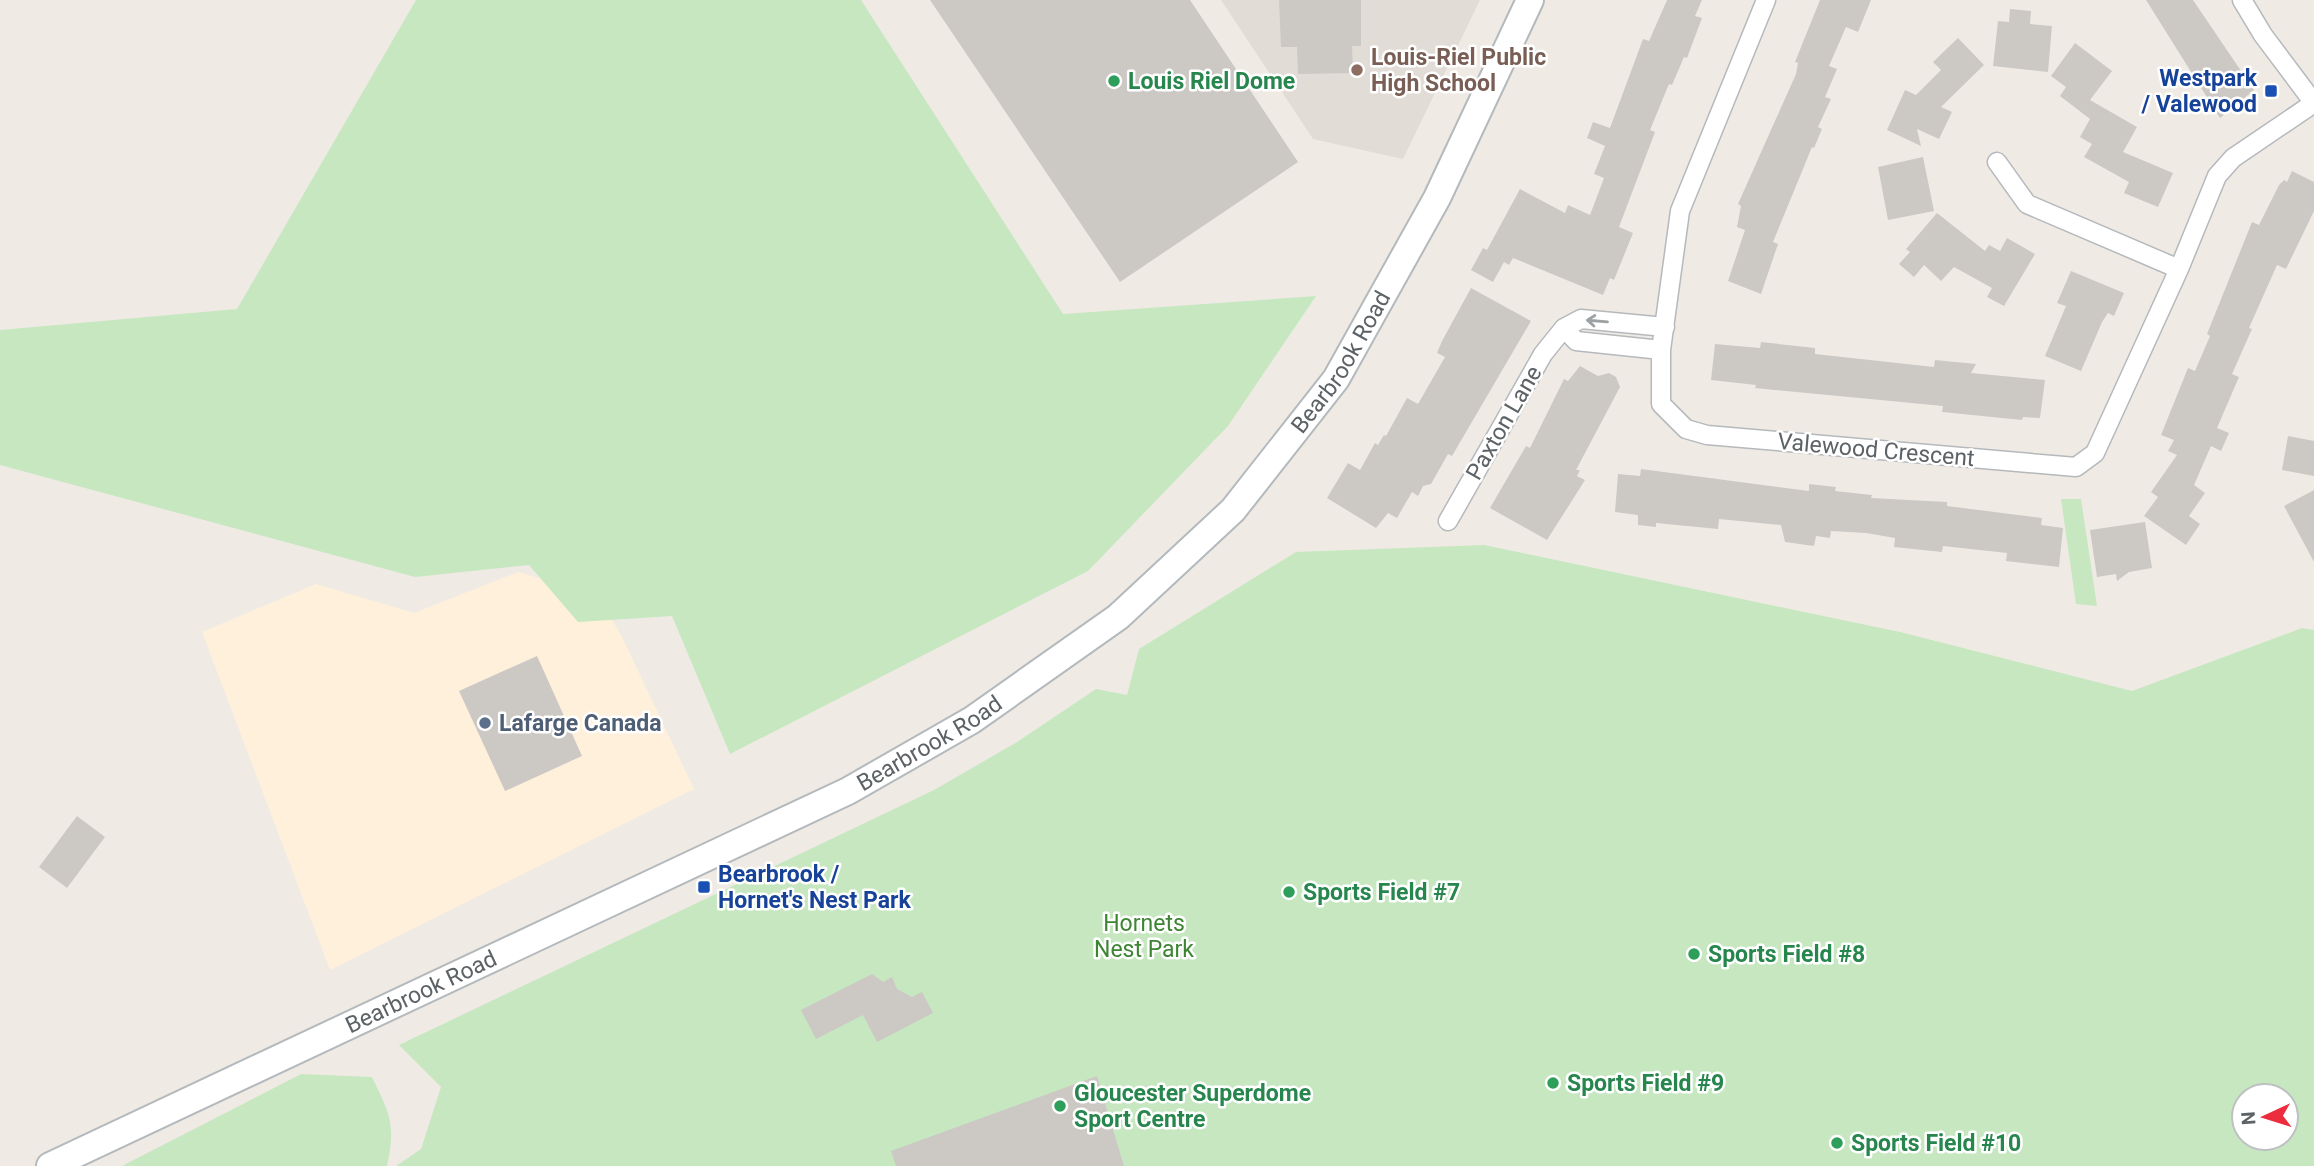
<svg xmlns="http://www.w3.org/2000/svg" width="2314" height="1166" viewBox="0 0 2314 1166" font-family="Roboto,sans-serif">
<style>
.commercial{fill:#fef0da}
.education{fill:#e1dcd5}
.green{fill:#c7e7c1;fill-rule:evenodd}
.building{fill:#ccc8c4}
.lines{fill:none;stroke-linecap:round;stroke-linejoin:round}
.street-casing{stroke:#b5b8bc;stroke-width:21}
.secondary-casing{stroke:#b3b9bc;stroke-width:30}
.street{stroke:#fff;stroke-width:18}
.secondary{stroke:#fff;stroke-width:26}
.oneway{stroke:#9da1a3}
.education-dot{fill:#8d6e63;stroke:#fff;stroke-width:2.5}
.leisure-dot{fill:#2e9e5b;stroke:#fff;stroke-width:2.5}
.transit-dot{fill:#1a4fb4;stroke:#fff;stroke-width:2.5}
.service-dot{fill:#5c6f8a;stroke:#fff;stroke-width:2.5}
.labels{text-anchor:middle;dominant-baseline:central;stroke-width:5;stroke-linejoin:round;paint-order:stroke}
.education-label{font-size:23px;font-weight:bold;fill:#785e54;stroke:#fff;text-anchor:start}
.transit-label{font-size:23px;font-weight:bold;fill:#164399;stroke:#fff;text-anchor:end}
.leisure-label{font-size:23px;font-weight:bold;fill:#27864d;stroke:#fff;text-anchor:start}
.street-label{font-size:23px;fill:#5c6265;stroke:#fff}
.service-label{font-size:23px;font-weight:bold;fill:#4e5e75;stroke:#fff;text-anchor:start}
.park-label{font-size:23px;fill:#3d8533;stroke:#fff}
</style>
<rect width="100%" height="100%" fill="#efebe4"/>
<path class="commercial" d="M 518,572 L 598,595 L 622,637 L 694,789 L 330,970 L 202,632 L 316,584 L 414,613 Z"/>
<path class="education" d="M 1221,0 L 1480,0 L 1403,159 L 1313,139 Z"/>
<path class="green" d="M 416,0 L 861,0 L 1063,314 L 1316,296 L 1228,426 L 1088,571 L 730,754 L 672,616 L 578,622 L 529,565 L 415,577 L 0,465 L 0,330 L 237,309 Z
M 2061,499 L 2081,499 L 2097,606 L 2076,604 Z
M 1484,545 L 1900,632 L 2132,691 L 2302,628 L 2314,630 L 2314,1166 L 396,1166 L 421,1149 L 441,1087 L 399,1045 L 934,790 L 1017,742 L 1096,689 L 1127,695 L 1139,649 L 1296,552 ZM 2244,1096 L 2286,1096 L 2286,1138 L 2244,1138 Z
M 301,1074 L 372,1077 C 390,1114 396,1125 387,1166 L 122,1166 Z"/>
<path class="building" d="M 930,0 L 1190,0 L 1298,162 L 1120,282 Z
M 1279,0 L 1361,0 L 1361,46 L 1352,46 L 1353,73 L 1298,74 L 1297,47 L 1281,47 Z
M 1667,0 L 1702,0 L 1695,16 L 1702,18 L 1687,58 L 1684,57 L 1672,85 L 1669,84 L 1650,130 L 1655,132 L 1619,227 L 1633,233 L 1614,280 L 1610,278 L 1603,295 L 1513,258 L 1509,265 L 1504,262 L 1493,282 L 1471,270 L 1483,248 L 1487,250 L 1520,189 L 1565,213 L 1568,205 L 1590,215 L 1604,178 L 1594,174 L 1605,146 L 1587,138 L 1593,122 L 1610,128 L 1643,39 L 1649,41 Z
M 1820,0 L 1871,0 L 1858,32 L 1846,27 L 1829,66 L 1837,69 L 1825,97 L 1831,99 L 1818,127 L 1822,129 L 1814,148 L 1812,147 L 1773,242 L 1778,244 L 1761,294 L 1728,281 L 1745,230 L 1737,227 L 1741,206 L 1738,204 L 1796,74 L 1798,63 L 1795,62 Z
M 2146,0 L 2193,0 L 2254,90 L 2220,118 Z
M 2010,9 L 2031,11 L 2030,24 L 2052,26 L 2048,72 L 1993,66 L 1998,21 L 2009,22 Z
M 1958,38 L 1984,65 L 1941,107 L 1952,112 L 1939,139 L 1917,129 L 1921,146 L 1887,130 L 1905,90 L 1916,95 L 1941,70 L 1933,62 Z
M 2075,43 L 2112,71 L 2090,100 L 2137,127 L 2123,152 L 2173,173 L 2158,207 L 2124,193 L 2129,182 L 2084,157 L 2092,144 L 2080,137 L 2090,119 L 2060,96 L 2066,87 L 2051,76 Z
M 1923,157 L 1934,211 L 1888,220 L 1878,167 Z
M 2292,171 L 2314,182 L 2314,211 L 2286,269 L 2277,265 L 2249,328 L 2252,329 L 2232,374 L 2239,377 L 2217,428 L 2229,433 L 2221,451 L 2211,446 L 2194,485 L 2205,493 L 2189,516 L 2200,524 L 2186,545 L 2144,516 L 2158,497 L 2151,492 L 2177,455 L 2168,451 L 2174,440 L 2161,435 L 2188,368 L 2195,371 L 2210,336 L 2207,334 L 2252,222 L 2259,225 L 2279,185 L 2284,180 L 2287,182 Z
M 1937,213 L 1985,251 L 1989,245 L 2000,251 L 2007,238 L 2035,254 L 2004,306 L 1987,297 L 1992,288 L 1954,267 L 1941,281 L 1924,265 L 1914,277 L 1899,264 L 1910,252 L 1906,249 Z
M 2071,271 L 2124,293 L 2114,316 L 2108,313 L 2102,322 L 2081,371 L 2045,356 L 2066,306 L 2057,303 Z
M 1471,288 L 1531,321 L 1452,456 L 1448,454 L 1431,484 L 1423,486 L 1418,496 L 1412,492 L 1397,518 L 1388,513 L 1376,528 L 1327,498 L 1348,463 L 1360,470 L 1375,443 L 1378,445 L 1384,435 L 1386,436 L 1407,398 L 1418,404 L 1445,357 L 1437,353 L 1442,341 Z
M 1761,342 L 1815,348 L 1815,354 L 1934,367 L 1935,360 L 1976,364 L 1971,373 L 2045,380 L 2040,418 L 2023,417 L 2022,420 L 1942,412 L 1943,406 L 1755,388 L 1756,385 L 1711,380 L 1715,344 L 1760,348 Z
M 1580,366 L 1598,376 L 1609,373 L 1616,377 L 1620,387 L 1576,470 L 1580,470 L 1577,476 L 1585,480 L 1547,540 L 1490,508 L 1526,446 L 1530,448 L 1564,379 L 1568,381 Z
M 2288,436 L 2314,441 L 2314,476 L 2282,470 Z
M 1641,469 L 1809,491 L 1809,484 L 1836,487 L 1835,491 L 1872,495 L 1871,498 L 1947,502 L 1947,506 L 2042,518 L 2041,525 L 2063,528 L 2059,567 L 2006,561 L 2007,553 L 1943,546 L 1942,552 L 1894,547 L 1895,538 L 1866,533 L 1831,531 L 1830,538 L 1816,536 L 1814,546 L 1785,542 L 1781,525 L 1719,519 L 1718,529 L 1656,523 L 1656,527 L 1638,525 L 1638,515 L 1615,512 L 1618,474 L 1640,476 Z
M 2314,490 L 2314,562 L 2284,506 Z
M 2145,522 L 2152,568 L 2129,572 L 2117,581 L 2116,574 L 2097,577 L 2090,530 Z
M 537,656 L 582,756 L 505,791 L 459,691 Z
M 77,816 L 105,837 L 67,888 L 39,867 Z
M 872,974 L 883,982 L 892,977 L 897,989 L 912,997 L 922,992 L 933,1013 L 877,1042 L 863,1015 L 816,1039 L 801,1010 Z
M 1097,1076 L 1124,1166 L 896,1166 L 891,1151 Z"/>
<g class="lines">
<defs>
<path id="street" d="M 1766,0 L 1680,211 L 1661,350 L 1661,404 L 1686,429 L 1707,435 L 2076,467 L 2095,453 L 2179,269 L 2217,176 L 2233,158 L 2314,103
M 2242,0 L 2263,35 L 2314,103
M 1997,162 L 2027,204 L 2179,269
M 1661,350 L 1576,341 L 1564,328 L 1581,319 L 1665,327
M 1448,521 L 1543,354 L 1564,328"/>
<g id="secondary">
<path id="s1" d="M 50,1166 L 848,791 L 972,720 L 1118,617 L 1233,510 L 1336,379 L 1437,198 L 1530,0"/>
</g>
</defs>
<use href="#street" class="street-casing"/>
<use href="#secondary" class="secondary-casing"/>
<use href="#street" class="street"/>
<use href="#secondary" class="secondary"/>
</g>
<defs><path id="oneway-shaft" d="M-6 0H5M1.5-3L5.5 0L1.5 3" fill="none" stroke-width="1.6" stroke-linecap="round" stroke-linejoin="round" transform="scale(1.75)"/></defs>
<use class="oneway" href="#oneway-shaft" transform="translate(1597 321) rotate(-175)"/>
<circle class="education-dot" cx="1357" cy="70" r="7"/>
<g class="leisure-dot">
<circle cx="1114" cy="81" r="7"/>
<circle cx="1289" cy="892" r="7"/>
<circle cx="1694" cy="954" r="7"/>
<circle cx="1553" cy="1083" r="7"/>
<circle cx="1060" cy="1106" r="7"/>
<circle cx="1837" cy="1143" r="7"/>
</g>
<g class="transit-dot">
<rect x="2264" y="84" width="14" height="14" rx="3.5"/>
<rect x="697" y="880" width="14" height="14" rx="3.5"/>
</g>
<circle class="service-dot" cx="485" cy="723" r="7"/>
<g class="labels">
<g class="education-label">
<text x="1371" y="57">Louis-Riel Public<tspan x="1371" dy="26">High School</tspan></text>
</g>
<g class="transit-label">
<text x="2257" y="78">Westpark<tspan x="2257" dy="26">/ Valewood</tspan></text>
<text x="718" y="874" text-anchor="start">Bearbrook /<tspan x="718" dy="26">Hornet's Nest Park</tspan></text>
</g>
<g class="leisure-label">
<text x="1128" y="81">Louis Riel Dome</text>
<text x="1303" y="892">Sports Field #7</text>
<text x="1708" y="954">Sports Field #8</text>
<text x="1567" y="1083">Sports Field #9</text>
<text x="1074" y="1093">Gloucester Superdome<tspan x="1074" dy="26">Sport Centre</tspan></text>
<text x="1851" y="1143">Sports Field #10</text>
</g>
<g class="street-label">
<text stroke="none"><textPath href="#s1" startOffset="1544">Bearbrook Road</textPath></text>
<text transform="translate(1504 423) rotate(-60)">Paxton Lane</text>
<text transform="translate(1876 450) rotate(5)">Valewood Crescent</text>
<text stroke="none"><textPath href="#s1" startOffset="976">Bearbrook Road</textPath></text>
<text stroke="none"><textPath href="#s1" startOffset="410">Bearbrook Road</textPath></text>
</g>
<g class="service-label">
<text x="499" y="723">Lafarge Canada</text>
</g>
<g class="park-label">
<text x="1144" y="923">Hornets<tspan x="1144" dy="26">Nest Park</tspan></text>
</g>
</g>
<g transform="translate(2265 1117) rotate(266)"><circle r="33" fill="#ffffff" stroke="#bec0c1" stroke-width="2"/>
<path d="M0-5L12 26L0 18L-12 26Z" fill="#ec2d3d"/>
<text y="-10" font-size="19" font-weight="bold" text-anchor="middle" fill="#5c6265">N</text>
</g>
</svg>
